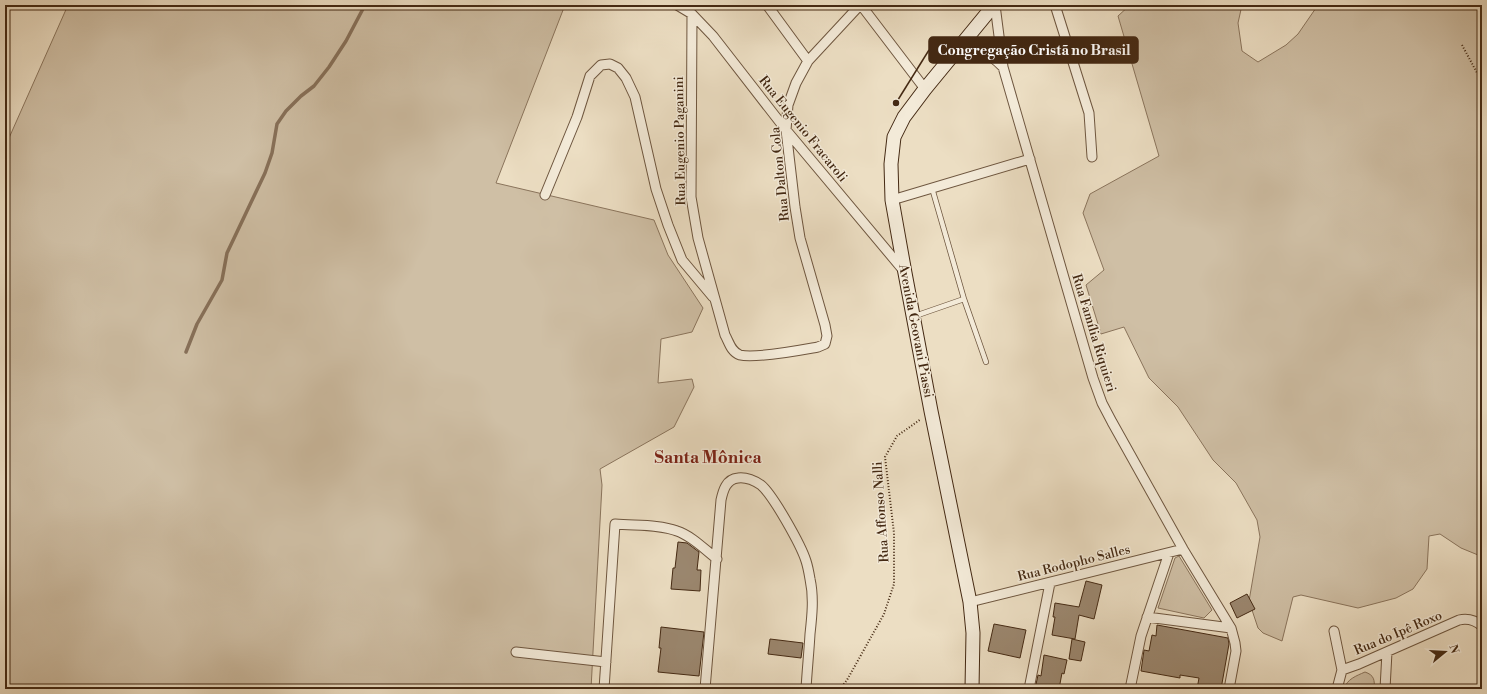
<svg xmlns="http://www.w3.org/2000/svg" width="1487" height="694" viewBox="0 0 1487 694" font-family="'Libre Bodoni',serif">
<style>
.green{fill:#cfbfa5;stroke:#8a745c}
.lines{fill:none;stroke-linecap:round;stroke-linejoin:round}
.stream{stroke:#877059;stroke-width:3.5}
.building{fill:#9b876f;stroke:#442913}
.lane-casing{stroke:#6e563f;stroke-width:6}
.street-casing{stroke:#6e563f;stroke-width:11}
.secondary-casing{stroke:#442913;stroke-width:15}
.path{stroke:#442913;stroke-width:2;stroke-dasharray:1 2;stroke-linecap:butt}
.lane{stroke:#f3ead8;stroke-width:4.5}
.street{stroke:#f3ead8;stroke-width:9}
.secondary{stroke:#f3ead8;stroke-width:13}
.labels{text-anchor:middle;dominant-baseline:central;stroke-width:3;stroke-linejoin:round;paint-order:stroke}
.street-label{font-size:13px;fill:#442913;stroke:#f3ead8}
.district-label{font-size:17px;font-weight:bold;fill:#7a1f14;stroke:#f3ead8}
.leader{fill:none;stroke:#442913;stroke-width:1.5}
.callout-dot{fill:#442913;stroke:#f3ead8;stroke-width:1.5}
.callout{fill:#442913;stroke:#442913;stroke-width:1.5}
.callout-label{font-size:14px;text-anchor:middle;font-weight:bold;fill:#fff}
</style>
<rect width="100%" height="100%" fill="#ecdec3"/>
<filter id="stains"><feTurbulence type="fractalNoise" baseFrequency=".005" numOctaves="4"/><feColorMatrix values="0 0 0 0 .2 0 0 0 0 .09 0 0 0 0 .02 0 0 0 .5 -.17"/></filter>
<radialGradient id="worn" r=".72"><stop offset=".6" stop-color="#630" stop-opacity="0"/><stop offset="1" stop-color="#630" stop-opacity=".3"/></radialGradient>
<path class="green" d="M 68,5 L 565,5 L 496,183 L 654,220 L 668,255 L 703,308 L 692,332 L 661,339 L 658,383 L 692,379 L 694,387 L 674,427 L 600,469 L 602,485 L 591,689 L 5,689 L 5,147 Z
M 1130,5 L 1242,5 L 1238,23 L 1242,51 L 1258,62 L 1286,45 L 1298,34 L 1318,5 L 1482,5 L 1482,553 L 1478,555 L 1461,548 L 1440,534 L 1429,536 L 1427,569 L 1413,589 L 1396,598 L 1358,608 L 1301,595 L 1293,597 L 1282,641 L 1263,633 L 1258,628 L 1249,601 L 1260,537 L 1257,520 L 1236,483 L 1213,460 L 1178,407 L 1149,378 L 1124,327 L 1101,334 L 1086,285 L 1104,270 L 1083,213 L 1090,194 L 1159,156 L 1118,16 Z
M 1179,556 L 1212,610 L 1204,618 L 1158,608 L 1175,558 Z
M 1365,672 C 1374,675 1375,680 1374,689 L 1344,689 C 1347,679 1356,676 1365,672 Z"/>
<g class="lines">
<path class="stream" d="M 186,352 L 197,324 L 222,280 L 227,253 L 265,173 L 272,153 L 277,124 L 286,111 L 301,96 L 314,86 L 329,67 L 346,41 L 365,5"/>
</g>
<path class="building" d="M 678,542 L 687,543 L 699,552 L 697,570 L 701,570 L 700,591 L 671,589 L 673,568 L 675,568 Z
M 1086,581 L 1102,585 L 1094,619 L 1079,615 L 1075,639 L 1052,635 L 1055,617 L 1053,617 L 1055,603 L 1079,607 Z
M 1247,594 L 1255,609 L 1237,618 L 1230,603 Z
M 994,624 L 1026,630 L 1020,658 L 988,651 Z
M 1157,625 L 1228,638 L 1229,644 L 1221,689 L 1197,689 L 1199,678 L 1180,675 L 1180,678 L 1141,671 L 1144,650 L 1149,651 L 1152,635 L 1156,636 Z
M 661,627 L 704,632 L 699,676 L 658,672 L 661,648 L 659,648 Z
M 770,639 L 803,643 L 801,658 L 768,654 Z
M 1072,639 L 1085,642 L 1081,661 L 1069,659 Z
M 1044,655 L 1067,660 L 1064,674 L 1062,673 L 1059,689 L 1035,689 L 1038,675 L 1041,676 Z"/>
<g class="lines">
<defs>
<path id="lane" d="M 932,188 L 964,299 L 986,362
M 915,316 L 964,299"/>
<path id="street" d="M 677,5 L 692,14 L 713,36 L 786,130 L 904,271
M 767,5 L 808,61
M 861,5 L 925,89
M 995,5 L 1003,67 L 1093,378 L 1102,403 L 1112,422 L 1183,549 L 1231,628 L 1235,643 L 1236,651 L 1229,689
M 1055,5 L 1089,113 L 1092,157
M 692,14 L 691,197 L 698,238 L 725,335 C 729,342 731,352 740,355 C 755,359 801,350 818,347 L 825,344 L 827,336 L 825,325 L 800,238 L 795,207 L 786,130 L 788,105 L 796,83 L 808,61 L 860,5
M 958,49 C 979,48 988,52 1003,67
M 545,195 L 577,117 L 590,76 L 601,65 L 610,64 L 618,68 L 626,78 L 635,97 L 656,189 L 668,225 L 682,260 L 713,297
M 892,200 L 1030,159
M 970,602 L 1183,549
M 1147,617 L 1231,628
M 1334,631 L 1342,670
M 516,652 L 606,662
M 604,689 L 615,524 C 635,526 658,524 677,531 C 692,536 704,549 717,559
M 705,689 L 721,500 C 723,491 726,479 738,478 C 746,477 755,481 761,485 C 773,495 801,545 806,561 C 808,567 809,573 810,579 C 814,597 812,616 810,634 C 809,652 807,671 806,689
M 1029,689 L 1050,583
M 1130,689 L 1141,636 L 1169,553
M 1337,689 L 1342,670 L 1359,664 L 1459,620 C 1468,618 1475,620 1482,626
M 1385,689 L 1387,652"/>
<path id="secondary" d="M 972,689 L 973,633 L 970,602 L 931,411 L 905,273 L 892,200 L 891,164 L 894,137 L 904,117 L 925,89 L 994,5"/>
</defs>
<use href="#lane" class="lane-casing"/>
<use href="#street" class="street-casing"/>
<use href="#secondary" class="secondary-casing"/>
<path class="path" d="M 1462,45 L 1482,82
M 840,689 L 847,680 L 884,614 L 894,584 L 894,533 L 885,457 L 897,436 L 921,419"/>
<use href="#lane" class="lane"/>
<use href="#street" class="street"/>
<use href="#secondary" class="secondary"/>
</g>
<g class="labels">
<g class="street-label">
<text transform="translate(803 129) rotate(51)">Rua Eugenio Fracaroli</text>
<text transform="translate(680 141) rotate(-91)">Rua Eugenio Paganini</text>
<text transform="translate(780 174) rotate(-96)">Rua Dalton Cola</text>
<text transform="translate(916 331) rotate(79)">Avenida Geovani Piassi</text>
<text transform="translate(1094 333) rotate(73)">Rua Família Riquieri</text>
<text transform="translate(881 512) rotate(-94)">Rua Affonso Nalli</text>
<text transform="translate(1074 563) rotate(-14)">Rua Rodopho Salles</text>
<text transform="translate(1398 633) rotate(-23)">Rua do Ipê Roxo</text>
</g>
<g class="district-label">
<text x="708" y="458">Santa Mônica</text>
</g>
</g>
<path class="leader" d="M896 103L929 50"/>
<circle class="callout-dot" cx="896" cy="103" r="4"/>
<rect class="callout" x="929" y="37" width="209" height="26" rx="4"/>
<g class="callout-label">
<text x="1034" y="55">Congregação Cristã no Brasil</text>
</g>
<rect width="1487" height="694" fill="none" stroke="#ecdec3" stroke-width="20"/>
<rect x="6" y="6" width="1475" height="682" fill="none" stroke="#442913" stroke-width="2"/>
<rect x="10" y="10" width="1467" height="674" fill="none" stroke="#442913"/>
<g transform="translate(1445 652) rotate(72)" stroke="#f3ead8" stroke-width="3" paint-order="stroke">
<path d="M0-3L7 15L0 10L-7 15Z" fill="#442913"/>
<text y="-6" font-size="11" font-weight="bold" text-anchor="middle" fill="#442913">N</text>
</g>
<rect width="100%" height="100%" filter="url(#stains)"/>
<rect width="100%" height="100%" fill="url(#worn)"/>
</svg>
